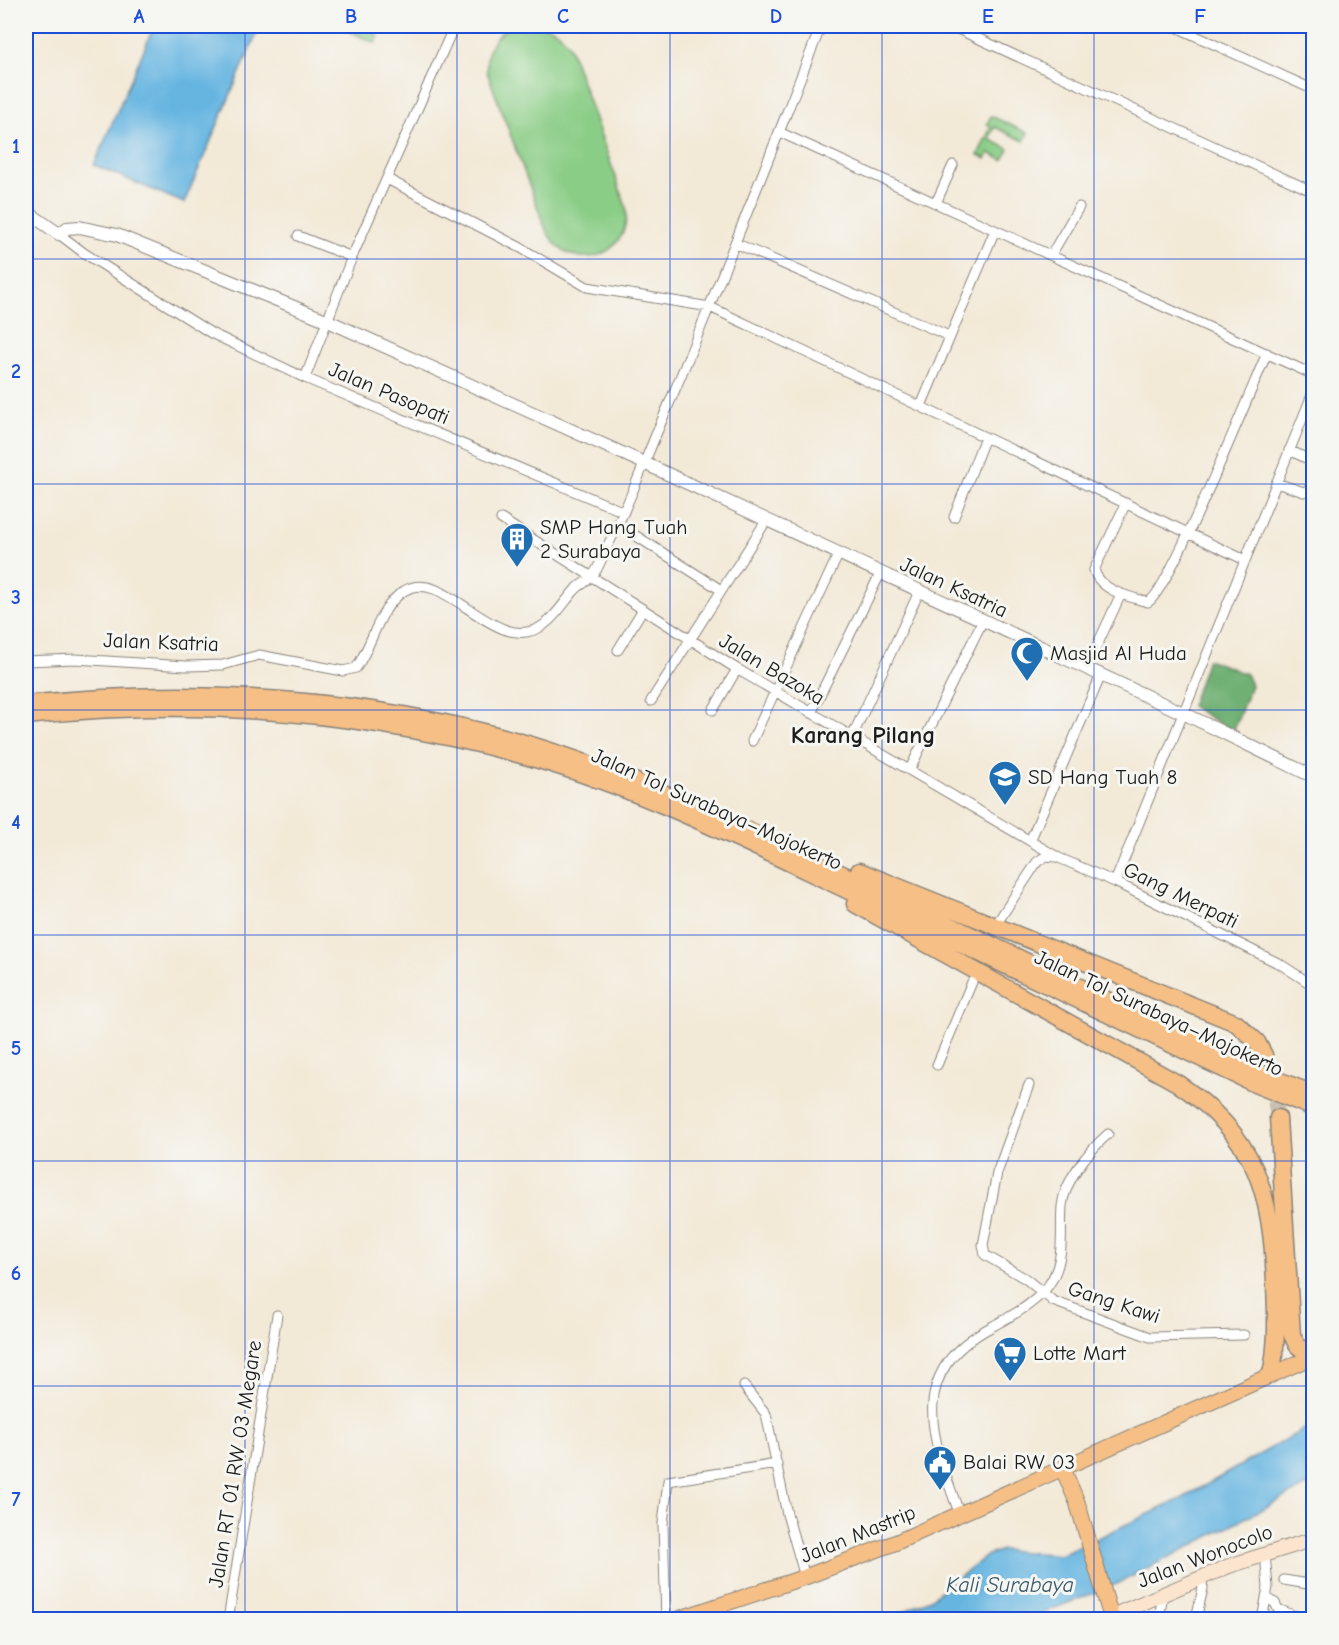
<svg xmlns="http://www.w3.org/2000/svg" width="1339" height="1645" viewBox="0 0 1339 1645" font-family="'Comic Neue',sans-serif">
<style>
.green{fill:#8acd86;stroke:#537451;stroke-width:1.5}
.forest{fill:#6fb073;stroke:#466648;stroke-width:1.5}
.water{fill:#66b5e1;stroke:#41687e;stroke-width:1.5}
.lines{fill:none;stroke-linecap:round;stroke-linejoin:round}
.motorway-tunnel{stroke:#c8c0b2;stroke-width:16;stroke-dasharray:16 8;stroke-linecap:butt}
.minor-casing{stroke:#88827a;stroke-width:11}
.tertiary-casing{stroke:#88827a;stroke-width:14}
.secondary-casing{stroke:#88827a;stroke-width:16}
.primary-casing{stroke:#88827a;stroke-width:17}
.motorway-casing{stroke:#88827a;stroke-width:19}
.minor{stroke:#fff;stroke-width:9}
.tertiary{stroke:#fff;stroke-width:12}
.secondary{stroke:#fbe5cf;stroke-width:14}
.primary{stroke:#f5bf86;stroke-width:15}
.motorway{stroke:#f5bf86;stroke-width:16}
.grid{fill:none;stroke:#1d4ed8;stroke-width:1.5;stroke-opacity:0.55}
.labels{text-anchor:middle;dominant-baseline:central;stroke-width:6;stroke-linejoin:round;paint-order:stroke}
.street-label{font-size:21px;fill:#1c1c1c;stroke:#f6f6f2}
.poi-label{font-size:21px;fill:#1c1c1c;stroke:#f6f6f2;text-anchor:start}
.water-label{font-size:22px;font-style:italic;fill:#3a596b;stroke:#f6f6f2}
.quarter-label{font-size:24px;font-weight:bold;fill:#1c1c1c;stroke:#f6f6f2}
.neatline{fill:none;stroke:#1d4ed8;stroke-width:2}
.grid-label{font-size:20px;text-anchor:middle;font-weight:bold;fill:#1d4ed8}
</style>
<rect width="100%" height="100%" fill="#f6f6f2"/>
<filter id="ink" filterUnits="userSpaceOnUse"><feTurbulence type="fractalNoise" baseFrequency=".0167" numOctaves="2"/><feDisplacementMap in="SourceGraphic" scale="12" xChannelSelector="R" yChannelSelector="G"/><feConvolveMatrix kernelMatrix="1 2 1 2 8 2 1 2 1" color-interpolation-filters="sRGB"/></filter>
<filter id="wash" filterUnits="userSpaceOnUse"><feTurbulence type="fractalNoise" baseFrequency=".008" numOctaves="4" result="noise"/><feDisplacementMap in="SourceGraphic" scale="24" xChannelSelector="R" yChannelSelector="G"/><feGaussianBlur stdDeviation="1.35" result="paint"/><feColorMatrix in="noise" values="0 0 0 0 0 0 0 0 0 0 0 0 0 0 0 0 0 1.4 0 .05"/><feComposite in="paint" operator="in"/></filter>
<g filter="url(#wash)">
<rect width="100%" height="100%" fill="#f3e9d7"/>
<path class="green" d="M 341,26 L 374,26 L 371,32 L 379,36 L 375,43 L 340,27 Z
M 510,26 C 537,25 552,20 569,45 L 626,207 C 632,259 569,277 546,230 L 487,72 C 485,51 492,37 510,26 Z
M 991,116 L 1028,133 L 1024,141 L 995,127 L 989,139 L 1009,149 L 1003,160 L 989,153 L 986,159 L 978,155 L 991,127 L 987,124 Z"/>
<path class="forest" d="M 1207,659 L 1246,674 L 1251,685 L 1233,732 L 1191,706 Z"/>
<path class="water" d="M 154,26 L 260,26 L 184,203 L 94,165 Z
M 1313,1424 L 1313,1483 L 1119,1583 L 1027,1619 L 886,1620 L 930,1599 L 988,1555 L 1002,1550 L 1061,1555 L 1183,1498 Z"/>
</g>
<g filter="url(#ink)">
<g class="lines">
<path class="motorway-tunnel" d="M 1264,1055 L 1271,1071 L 1278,1118"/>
<defs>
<path id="minor" d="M 951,26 L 1314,192
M 1174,26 L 1314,90
M 779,132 L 1314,375
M 387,179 L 521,248 L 587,287 L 710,307 L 1245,560
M 936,203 L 953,165
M 59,234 L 84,253 L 211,333 L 305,378 L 624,512
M 298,236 L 352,257
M 735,243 L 949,336
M 1051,255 L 1079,207
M 305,378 L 352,257 L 454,26
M 921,406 L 995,230
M 1289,450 L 1314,462
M 1276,483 L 1304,492 L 1314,487
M 1126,503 L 1094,570 C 1100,591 1130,597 1148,602 C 1168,594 1252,387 1267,353
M 954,517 L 985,437
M 501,519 L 737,669 L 1059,858 L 1115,882 L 1280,964 L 1314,986
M 619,525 L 721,590
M 618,650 L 643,609
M 26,661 L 75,659 L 186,666 L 223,665 L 259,655 L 343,671 L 356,668 C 373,645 378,607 404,591 C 445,564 497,661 545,624 C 557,615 565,601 575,590 C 580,585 588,581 593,575 C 599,568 603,555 607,547 C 631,501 648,451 669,404 C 722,279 771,152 821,26
M 1086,669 L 1121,594
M 651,701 L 766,521
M 713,710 L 737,669
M 811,713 L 880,574
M 852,737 L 919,592
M 752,741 L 838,555
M 910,769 L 982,622
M 1030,841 L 1101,675
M 1115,882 L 1314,390
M 999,920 L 1037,862 L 1046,856 L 1056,857
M 937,1065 L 972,982
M 1029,1085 L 997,1173 L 983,1245 L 985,1255 L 1026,1279 L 1053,1301 L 1150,1337 L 1244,1335
M 744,1386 L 766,1414 L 787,1514 L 805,1577
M 960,1515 C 932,1439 904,1372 993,1326 C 1015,1314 1042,1300 1053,1278 C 1065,1254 1060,1231 1062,1206 C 1065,1179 1089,1151 1108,1134
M 1284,1580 L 1314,1585
M 1266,1597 L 1275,1603 L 1278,1609 L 1305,1620
M 228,1620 L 277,1315
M 666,1620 L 663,1524 L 668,1481 L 777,1464
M 1159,1620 L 1163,1593
M 1196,1620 L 1203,1588 L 1200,1577
M 1262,1620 L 1268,1587 L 1265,1554"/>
<path id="tertiary" d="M 26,211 L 59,234 L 67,228 L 79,227 L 117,235 L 326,320 L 644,463 L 1183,713 L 1314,777"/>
<path id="secondary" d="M 1112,1616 L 1229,1566 L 1314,1539"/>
<path id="primary" d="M 1063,1469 L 1077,1502 L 1112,1620
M 675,1620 L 805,1577 L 897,1542 L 1314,1356"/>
<path id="motorway" d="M 26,704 C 184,688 341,695 496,735 C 628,770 751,831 874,889 C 1002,951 1131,1012 1260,1073 L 1314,1094
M 26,716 C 190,698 354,710 514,753 C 632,784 743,841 853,893 C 988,957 1122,1021 1257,1085 L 1314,1108
M 859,871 L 1236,1023 L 1257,1042 L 1264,1055
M 855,904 L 1177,1083 C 1257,1136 1271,1192 1275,1283 C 1276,1314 1278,1343 1271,1374
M 1278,1118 L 1292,1335 L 1297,1345 L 1311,1357"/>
</defs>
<use href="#minor" class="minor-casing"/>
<use href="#tertiary" class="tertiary-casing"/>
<use href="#secondary" class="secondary-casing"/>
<use href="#primary" class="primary-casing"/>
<use href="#motorway" class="motorway-casing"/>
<use href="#minor" class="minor"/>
<use href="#tertiary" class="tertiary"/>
<use href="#secondary" class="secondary"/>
<use href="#primary" class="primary"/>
<use href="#motorway" class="motorway"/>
</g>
</g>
<path class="grid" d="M 245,26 L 245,1620M 457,26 L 457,1620M 670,26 L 670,1620M 882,26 L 882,1620M 1094,26 L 1094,1620M 26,259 L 1314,259M 26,484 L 1314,484M 26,710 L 1314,710M 26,935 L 1314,935M 26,1161 L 1314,1161M 26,1386 L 1314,1386"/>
<defs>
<symbol id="building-pin" viewBox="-11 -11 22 30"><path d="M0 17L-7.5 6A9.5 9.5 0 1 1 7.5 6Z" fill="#1f6fb2" stroke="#f6f6f2"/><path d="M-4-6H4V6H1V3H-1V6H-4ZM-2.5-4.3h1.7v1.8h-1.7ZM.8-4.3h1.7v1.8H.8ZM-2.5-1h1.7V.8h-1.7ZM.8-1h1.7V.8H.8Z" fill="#fff"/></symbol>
<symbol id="mosque-pin" viewBox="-11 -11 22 30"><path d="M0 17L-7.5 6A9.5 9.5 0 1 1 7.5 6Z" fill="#1f6fb2" stroke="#f6f6f2"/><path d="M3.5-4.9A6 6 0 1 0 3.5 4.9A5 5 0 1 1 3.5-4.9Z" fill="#fff"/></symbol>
<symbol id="school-pin" viewBox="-11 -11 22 30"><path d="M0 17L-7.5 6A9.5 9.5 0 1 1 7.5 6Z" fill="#1f6fb2" stroke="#f6f6f2"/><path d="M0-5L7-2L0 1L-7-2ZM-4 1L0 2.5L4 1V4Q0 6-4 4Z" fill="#fff"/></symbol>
<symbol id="supermarket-pin" viewBox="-11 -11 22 30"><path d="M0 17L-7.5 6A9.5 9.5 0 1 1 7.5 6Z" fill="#1f6fb2" stroke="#f6f6f2"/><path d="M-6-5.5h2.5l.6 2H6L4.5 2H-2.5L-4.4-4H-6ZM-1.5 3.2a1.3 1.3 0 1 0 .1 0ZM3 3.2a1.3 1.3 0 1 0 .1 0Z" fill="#fff"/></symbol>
<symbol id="civic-pin" viewBox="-11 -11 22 30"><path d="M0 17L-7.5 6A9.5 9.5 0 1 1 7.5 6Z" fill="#1f6fb2" stroke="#f6f6f2"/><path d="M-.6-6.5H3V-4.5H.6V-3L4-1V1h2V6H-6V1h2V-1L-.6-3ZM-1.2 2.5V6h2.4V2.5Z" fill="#fff"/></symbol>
</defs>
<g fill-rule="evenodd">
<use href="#building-pin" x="498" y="520" width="38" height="52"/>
<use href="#mosque-pin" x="1008" y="634" width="38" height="52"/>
<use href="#school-pin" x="986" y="758" width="38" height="52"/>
<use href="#supermarket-pin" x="991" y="1334" width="38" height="52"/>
<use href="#civic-pin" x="921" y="1443" width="38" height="52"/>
</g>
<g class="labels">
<g class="street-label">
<text transform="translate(389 393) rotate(23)">Jalan Pasopati</text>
<text transform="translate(954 587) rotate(25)">Jalan Ksatria</text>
<text transform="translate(161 642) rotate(2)">Jalan Ksatria</text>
<text transform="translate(772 669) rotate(31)">Jalan Bazoka</text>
<text transform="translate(717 809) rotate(24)">Jalan Tol Surabaya–Mojokerto</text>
<text transform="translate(1181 895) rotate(26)">Gang Merpati</text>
<text transform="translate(1159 1013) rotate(25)">Jalan Tol Surabaya–Mojokerto</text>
<text transform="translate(1114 1302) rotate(18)">Gang Kawi</text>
<text transform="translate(235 1464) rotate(-81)">Jalan RT 01 RW 03 Megare</text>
<text transform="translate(858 1534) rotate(-22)">Jalan Mastrip</text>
<text transform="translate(1205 1556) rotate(-21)">Jalan Wonocolo</text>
</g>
<g class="poi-label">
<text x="540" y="527">SMP Hang Tuah<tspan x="540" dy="24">2 Surabaya</tspan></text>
<text x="1050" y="653">Masjid Al Huda</text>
<text x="1028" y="777">SD Hang Tuah 8</text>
<text x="1033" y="1353">Lotte Mart</text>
<text x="963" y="1462">Balai RW 03</text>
</g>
<g class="water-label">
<text x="1010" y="1585">Kali Surabaya</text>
</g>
<g class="quarter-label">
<text x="863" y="735">Karang Pilang</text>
</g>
</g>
<rect width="1339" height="1645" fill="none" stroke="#f6f6f2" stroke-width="66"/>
<rect x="33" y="33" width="1273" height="1579" class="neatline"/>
<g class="grid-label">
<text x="139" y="23">A</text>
<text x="351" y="23">B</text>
<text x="563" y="23">C</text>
<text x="776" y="23">D</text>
<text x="988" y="23">E</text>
<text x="1200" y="23">F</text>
<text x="16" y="153">1</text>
<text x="16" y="378">2</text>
<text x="16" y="604">3</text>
<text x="16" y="829">4</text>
<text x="16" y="1055">5</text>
<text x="16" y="1280">6</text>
<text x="16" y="1506">7</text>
</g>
</svg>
